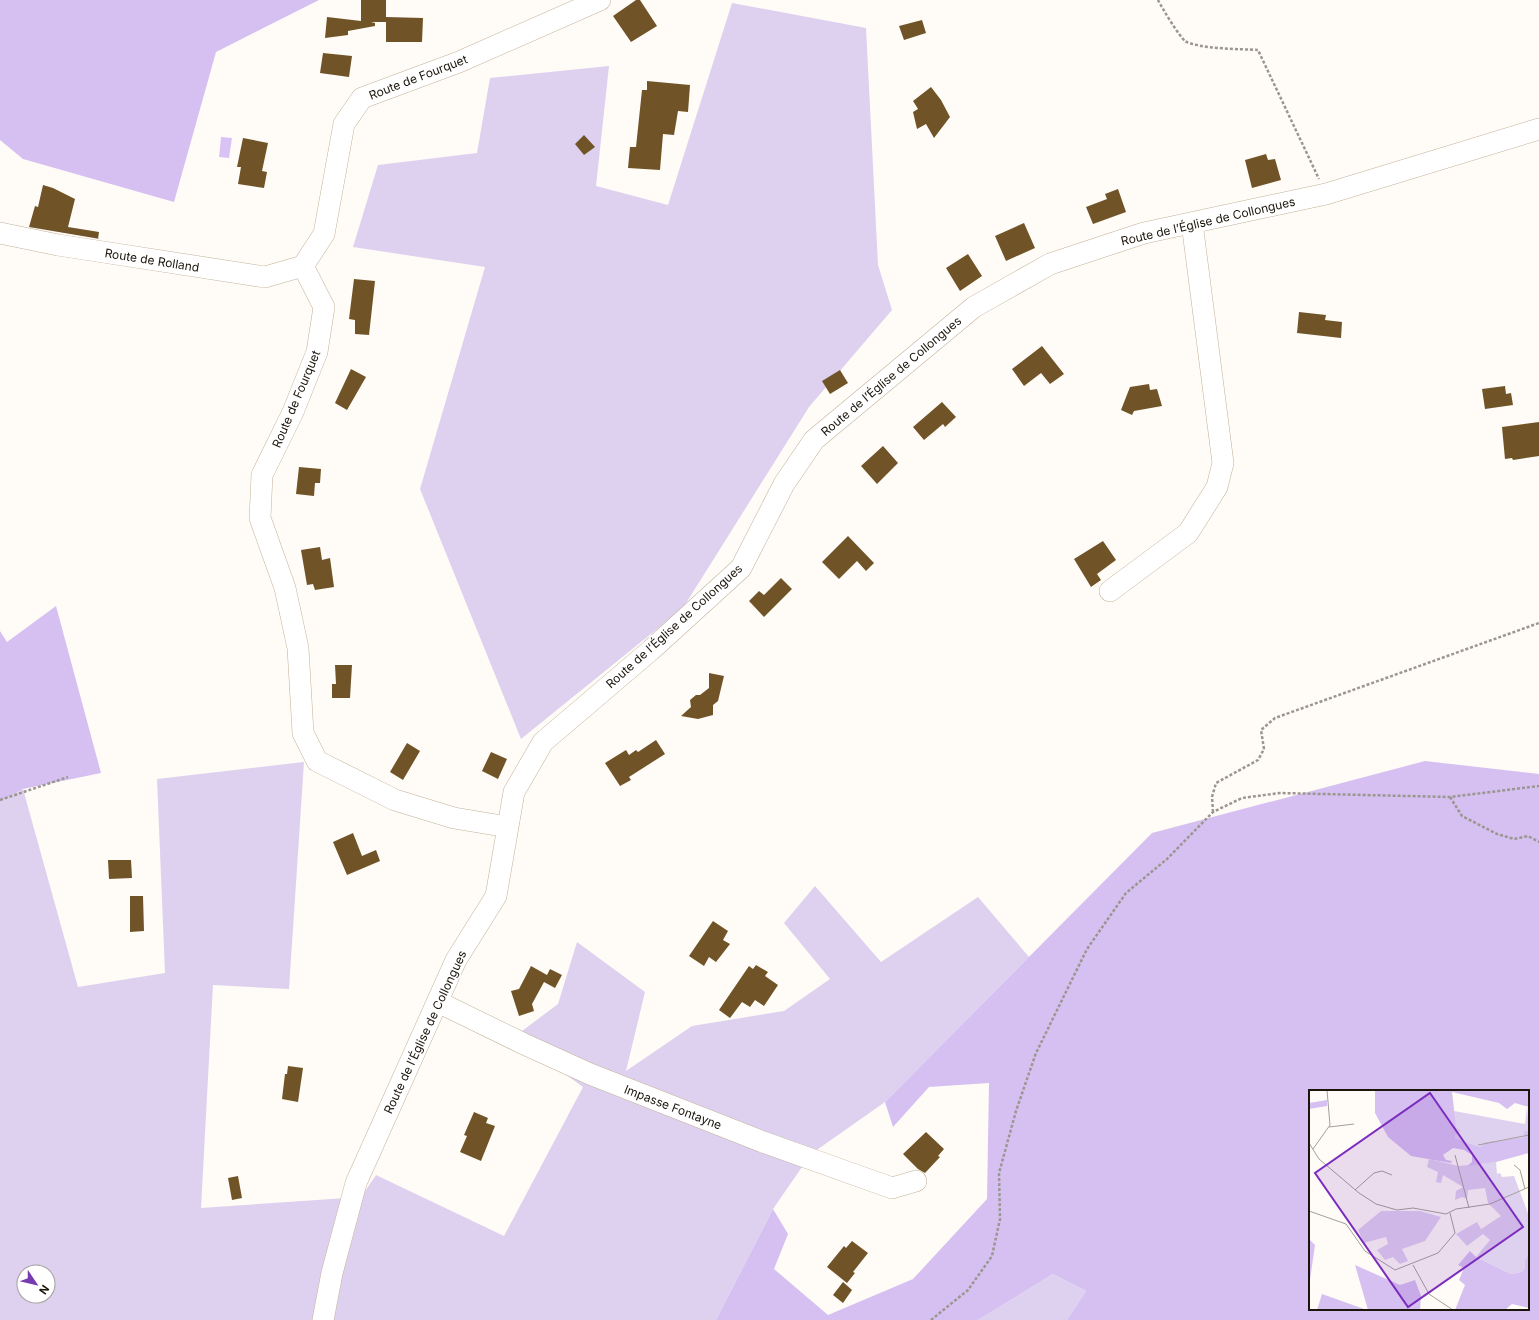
<svg xmlns="http://www.w3.org/2000/svg" width="1539" height="1320" viewBox="0 0 1539 1320" font-family="Inter,sans-serif">
<style>
.green{fill:#ded1ef;fill-rule:evenodd}
.forest{fill:#d6c0f1;fill-rule:evenodd}
.water{fill:#d9c3f5}
.building{fill:#705428}
.lines{fill:none;stroke-linecap:round;stroke-linejoin:round}
.minor-casing{stroke:#c3b29a;stroke-width:22}
.path{stroke:#9b9690;stroke-width:2.5;stroke-dasharray:3 2;stroke-linecap:butt}
.minor{stroke:#fff;stroke-width:21}
.labels{text-anchor:middle;dominant-baseline:central;stroke-width:4;stroke-linejoin:round;paint-order:stroke}
.street-label{font-size:12px;fill:#1b150c;stroke:#fff}
.inset-road{fill:none;stroke:#a49f98;stroke-width:1}
.view{fill:#7b2cbf;fill-opacity:0.15;stroke:#7b2cbf;stroke-width:2}
.inset-edge{fill:none;stroke:#1b150c;stroke-width:2}
</style>
<rect width="100%" height="100%" fill="#fffbf6"/>
<path class="green" d="M 732,3 L 866,28 L 878,265 L 892,310 L 809,407 L 683,608 L 521,739 L 420,489 L 485,267 L 353,247 L 378,165 L 477,153 L 490,78 L 609,66 L 596,186 L 668,205 Z
M 304,762 L 289,989 L 213,985 L 201,1208 L 361,1197 L 376,1175 L 504,1236 L 583,1087 L 514,1037 L 558,1004 L 577,942 L 645,992 L 626,1071 L 692,1026 L 784,1011 L 830,979 L 784,923 L 815,886 L 881,962 L 978,897 L 1029,957 L 885,1102 L 811,1154 L 773,1209 L 716,1320 L 0,1320 L 0,802 L 23,789 L 78,987 L 165,973 L 157,779 ZM 24,1272 L 48,1272 L 48,1296 L 24,1296 Z
M 1053,1274 L 1086,1291 L 1067,1320 L 978,1320 Z"/>
<path class="forest" d="M 0,0 L 319,0 L 216,52 L 174,202 L 23,159 L 0,140 Z
M 56,606 L 101,773 L 23,789 L 0,802 L 0,631 L 7,642 Z
M 1425,761 L 1539,774 L 1539,1320 L 1067,1320 L 1086,1291 L 1053,1274 L 978,1320 L 716,1320 L 773,1209 L 788,1234 L 774,1269 L 828,1315 L 913,1279 L 987,1199 L 989,1083 L 929,1087 L 893,1127 L 885,1102 L 1152,833 ZM 1310,1091 L 1528,1091 L 1528,1309 L 1310,1309 Z"/>
<path class="water" d="M 221,137 L 232,138 L 229,158 L 219,157 Z"/>
<path class="building" d="M 361,0 L 386,0 L 386,17 L 423,18 L 422,42 L 386,42 L 386,18 L 386,22 L 371,22 L 375,23 L 375,26 L 348,31 L 348,35 L 325,38 L 327,17 L 361,21 Z
M 636,0 L 640,0 L 657,26 L 631,42 L 613,16 Z
M 922,20 L 926,33 L 904,40 L 899,26 Z
M 323,53 L 352,56 L 349,77 L 320,73 Z
M 647,81 L 690,85 L 688,112 L 678,111 L 674,135 L 663,134 L 660,170 L 628,168 L 630,147 L 636,147 L 642,90 L 647,90 Z
M 931,87 L 941,100 L 950,117 L 934,138 L 926,124 L 917,129 L 913,112 L 918,109 L 913,101 Z
M 584,135 L 595,147 L 584,155 L 575,144 Z
M 243,138 L 268,143 L 262,171 L 267,172 L 264,188 L 238,184 L 241,167 L 237,167 Z
M 1266,154 L 1268,160 L 1275,159 L 1281,180 L 1252,188 L 1245,160 Z
M 43,185 L 53,188 L 75,199 L 68,227 L 99,232 L 98,239 L 100,239 L 29,227 L 35,206 L 38,207 Z
M 1118,189 L 1126,212 L 1093,224 L 1086,207 L 1107,199 L 1105,194 Z
M 1024,223 L 1035,248 L 1006,261 L 995,236 Z
M 968,254 L 982,276 L 960,291 L 946,268 Z
M 354,279 L 375,281 L 369,335 L 355,334 L 355,320 L 349,319 Z
M 1299,312 L 1326,315 L 1325,320 L 1342,322 L 1341,338 L 1297,333 Z
M 1042,346 L 1064,374 L 1050,384 L 1041,373 L 1024,386 L 1012,369 Z
M 351,369 L 366,377 L 347,410 L 335,403 Z
M 840,370 L 848,383 L 830,394 L 822,381 Z
M 1149,384 L 1150,390 L 1157,389 L 1162,406 L 1134,411 L 1132,415 L 1121,410 L 1130,387 Z
M 1505,386 L 1506,394 L 1511,393 L 1513,405 L 1485,409 L 1482,389 Z
M 942,402 L 956,417 L 945,427 L 943,424 L 924,440 L 913,427 Z
M 1539,422 L 1539,456 L 1513,460 L 1512,458 L 1505,459 L 1502,427 Z
M 883,446 L 898,463 L 877,484 L 861,466 Z
M 299,467 L 321,469 L 320,483 L 315,483 L 314,496 L 296,494 Z
M 848,536 L 874,563 L 866,571 L 857,561 L 839,579 L 822,562 Z
M 1103,541 L 1116,560 L 1097,574 L 1101,580 L 1091,587 L 1074,559 Z
M 320,547 L 322,560 L 330,558 L 334,587 L 315,590 L 313,584 L 307,585 L 301,550 Z
M 781,578 L 792,589 L 764,617 L 749,601 L 759,591 L 764,595 Z
M 335,665 L 352,665 L 350,698 L 332,698 L 332,684 L 336,684 Z
M 709,673 L 724,676 L 718,701 L 713,705 L 713,715 L 698,719 L 681,716 L 691,707 L 690,700 L 696,695 L 700,695 L 709,688 Z
M 656,740 L 665,754 L 629,777 L 631,780 L 620,786 L 605,763 L 626,750 L 629,755 L 636,750 L 638,752 Z
M 407,743 L 420,751 L 403,780 L 390,772 Z
M 491,752 L 507,759 L 498,779 L 482,771 Z
M 353,833 L 362,856 L 376,850 L 380,861 L 347,875 L 333,842 Z
M 108,860 L 131,860 L 132,878 L 109,879 Z
M 130,896 L 143,896 L 144,931 L 130,932 Z
M 713,921 L 728,931 L 723,940 L 730,944 L 716,962 L 709,957 L 704,966 L 689,956 Z
M 756,965 L 768,972 L 765,976 L 778,985 L 764,1006 L 755,1000 L 750,1007 L 742,1002 L 730,1018 L 719,1010 L 749,966 L 753,969 Z
M 531,966 L 547,975 L 550,969 L 562,975 L 555,988 L 544,982 L 532,1004 L 534,1011 L 519,1016 L 511,991 L 519,989 Z
M 288,1066 L 303,1068 L 298,1102 L 282,1099 L 285,1074 L 287,1074 Z
M 474,1112 L 488,1118 L 486,1123 L 495,1126 L 481,1161 L 460,1152 L 467,1136 L 464,1135 Z
M 926,1132 L 944,1149 L 938,1156 L 940,1157 L 925,1173 L 918,1169 L 903,1154 Z
M 238,1176 L 242,1198 L 232,1200 L 228,1178 Z
M 852,1241 L 868,1253 L 853,1272 L 855,1273 L 847,1283 L 827,1267 L 844,1246 L 846,1248 Z
M 843,1282 L 852,1290 L 843,1303 L 833,1295 Z"/>
<g class="lines">
<defs>
<path id="minor" d="M 0,233 L 58,245 L 265,277 L 303,266
M 303,266 L 324,307 L 317,352 L 293,412 L 262,475 L 260,518 L 285,588 L 298,648 L 303,733 L 317,761 L 395,800 L 454,818 L 508,827
M 303,266 L 324,234 L 344,124 L 362,98 L 459,62 L 600,0
M 1110,591 L 1188,533 L 1217,487 L 1223,463 L 1192,223
M 438,1002 L 524,1044 L 590,1074 L 763,1142 L 892,1188 L 916,1181
M 323,1320 L 332,1273 L 356,1183 L 456,960 L 496,896 L 514,792 L 543,742 L 651,650 L 741,568 L 784,484 L 814,440 L 974,307 L 1050,264 L 1144,233 L 1326,194 L 1539,129"/>
</defs>
<use href="#minor" class="minor-casing"/>
<path class="path" d="M 1158,0 C 1162,8 1179,36 1185,41 C 1198,49 1242,49 1258,50 L 1319,179
M 1450,797 L 1462,816 L 1497,834 L 1514,839 L 1528,836 L 1539,842
M 0,800 L 68,777
M 1213,812 L 1212,797 L 1216,783 L 1258,760 L 1264,749 L 1261,730 L 1275,718 L 1539,623
M 931,1320 L 968,1290 L 992,1256 L 1000,1219 L 999,1173 L 1016,1111 L 1036,1053 L 1087,949 L 1126,893 L 1167,859 L 1213,812 L 1242,798 L 1280,793 L 1450,797 L 1539,786"/>
<use href="#minor" class="minor"/>
</g>
<g class="labels">
<g class="street-label">
<text transform="translate(418 77) rotate(-21)">Route de Fourquet</text>
<text transform="translate(1208 221) rotate(-13)">Route de l’Église de Collongues</text>
<text transform="translate(152 260) rotate(9)">Route de Rolland</text>
<text transform="translate(891 376) rotate(-40)">Route de l’Église de Collongues</text>
<text transform="translate(296 399) rotate(-67)">Route de Fourquet</text>
<text transform="translate(674 626) rotate(-42)">Route de l’Église de Collongues</text>
<text transform="translate(425 1032) rotate(-65)">Route de l’Église de Collongues</text>
<text transform="translate(673 1107) rotate(21)">Impasse Fontayne</text>
</g>
</g>
<g transform="translate(1309 1090)">
<rect width="220" height="220" fill="#fffbf6"/>
<path d="M 218,16 L 220,41 L 215,41 L 215,47 L 175,52 L 171,57 L 146,48 L 145,21 L 216,34 ZM 120,69 L 150,76 L 187,72 L 188,84 L 191,83 L 193,87 L 205,86 L 220,126 L 220,163 L 216,170 L 216,178 L 212,182 L 202,184 L 167,167 L 181,150 L 174,144 L 158,156 L 147,144 L 168,132 L 172,139 L 192,126 L 179,113 L 176,98 L 159,100 L 158,109 L 153,107 L 146,110 L 147,101 L 154,97 L 134,85 L 132,93 L 127,92 L 129,82 L 118,77 ZM 72,121 L 111,121 L 132,127 L 116,151 L 93,159 L 99,171 L 91,174 L 84,167 L 76,170 L 68,160 L 79,154 L 77,147 L 55,153 L 49,140 Z" fill="#ded1ef"/>
<path d="M 66,0 L 220,0 L 220,17 L 206,13 L 198,19 L 190,13 L 143,2 L 147,37 L 152,41 L 146,44 L 146,48 L 171,57 L 175,52 L 215,47 L 215,41 L 220,41 L 220,63 L 187,72 L 158,76 L 163,72 L 163,65 L 155,60 L 144,58 L 134,65 L 137,70 L 143,71 L 142,73 L 102,66 L 79,47 L 66,23 ZM 18,10 L 18,16 L 0,19 L 0,13 ZM 0,149 L 6,155 L 0,197 ZM 161,161 L 167,167 L 202,184 L 212,182 L 216,178 L 216,170 L 220,163 L 220,218 L 203,214 L 196,220 L 146,220 L 156,195 L 150,190 L 155,178 L 149,175 ZM 46,175 L 91,195 L 106,190 L 112,206 L 111,220 L 59,220 ZM 13,204 L 58,220 L 8,220 Z" fill="#d6c0f1"/>
<path class="inset-road" d="M 20,37 L 45,34M 0,53 L 10,69 L 50,103 L 67,114 L 88,120 L 104,118 L 137,124 L 147,119 L 181,114 L 220,97M 169,55 L 220,45M 4,59 L 21,35 L 18,0M 146,65 L 160,118M 205,75 L 211,80 L 216,99M 46,100 L 65,83 L 73,81 L 83,85M 0,121 L 37,134 L 56,161 L 86,180 L 129,163 L 146,143 L 141,123M 104,175 L 120,204 L 144,220"/>
<path class="view" d="M 121,3 L 214,137 L 99,217 L 6,83 Z"/>
<rect width="220" height="220" class="inset-edge"/>
</g>
<g transform="translate(36 1284) rotate(125)"><circle r="19" fill="#ffffff" stroke="#a4a19e"/>
<path d="M0-3L7 15L0 10L-7 15Z" fill="#773aaf"/>
<text y="-6" font-size="11" font-weight="bold" text-anchor="middle" fill="#1b150c">N</text>
</g>
</svg>
